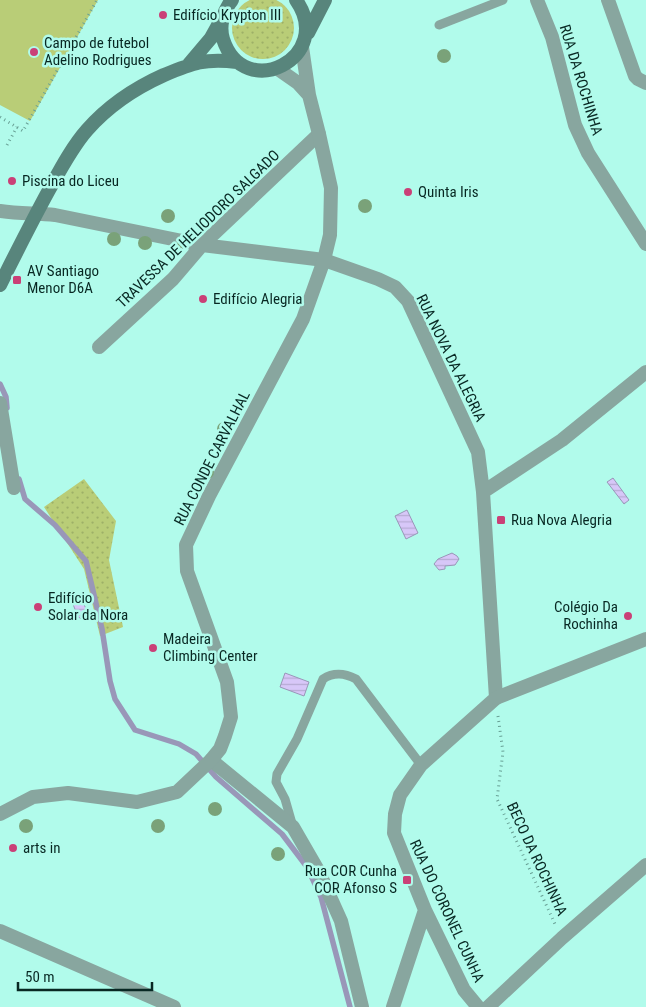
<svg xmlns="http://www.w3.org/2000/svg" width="646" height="1007" viewBox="0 0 646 1007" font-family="'Roboto Condensed',sans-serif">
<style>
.grass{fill:url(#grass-dots)}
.green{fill:#b9cd77}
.water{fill:url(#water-rules);stroke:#9997b8}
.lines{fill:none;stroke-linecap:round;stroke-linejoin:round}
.stream{stroke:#9997b8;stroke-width:5.5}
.path{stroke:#68a095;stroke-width:3;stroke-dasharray:1 4;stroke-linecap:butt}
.service{stroke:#88a69f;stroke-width:9}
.minor{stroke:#88a69f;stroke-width:14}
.tertiary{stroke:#88a69f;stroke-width:14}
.secondary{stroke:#58857c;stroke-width:14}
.tree{fill:#7aa279}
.poi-dot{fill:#ca4077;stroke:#b1fbeb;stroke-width:2}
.labels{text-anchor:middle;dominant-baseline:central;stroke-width:5;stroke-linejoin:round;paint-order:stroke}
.poi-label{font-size:15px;fill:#082823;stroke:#b1fbeb;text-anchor:start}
.street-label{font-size:15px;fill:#082823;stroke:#b1fbeb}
</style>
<defs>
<pattern id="grass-dots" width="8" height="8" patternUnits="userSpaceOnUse" patternTransform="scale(1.25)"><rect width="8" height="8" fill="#b9cd77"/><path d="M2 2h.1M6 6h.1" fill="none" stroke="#9eb067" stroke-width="1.8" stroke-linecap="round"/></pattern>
<pattern id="water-rules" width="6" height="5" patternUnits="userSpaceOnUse" patternTransform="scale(1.25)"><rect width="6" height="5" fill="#d7c7f8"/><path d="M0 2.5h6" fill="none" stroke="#b7abd4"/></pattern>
</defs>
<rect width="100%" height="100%" fill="#b1fbeb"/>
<path class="grass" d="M232 28a31 31 0 1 1 62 0a31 31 0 1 1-62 0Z
M 84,479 L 116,521 L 109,560 L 123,627 L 100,636 L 84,569 L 44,507 Z"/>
<path class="green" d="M 0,0 L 98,0 L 30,121 L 0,105 Z"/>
<path class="water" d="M 613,478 L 629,500 L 624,504 L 607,482 Z
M 407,510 L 418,533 L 406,539 L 395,516 Z
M 452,553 L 457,556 L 459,559 L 455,565 L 445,566 L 445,569 L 439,570 L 434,564 L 438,559 Z
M 80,596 L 88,613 L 85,618 L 82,619 L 78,617 L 71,599 Z
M 285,673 L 309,682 L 304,696 L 280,687 Z"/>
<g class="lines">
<path class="stream" d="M 0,384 L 6,397 L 7,408
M 19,479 L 25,499 L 55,525 L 86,561 L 102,629 L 110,681 L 115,699 L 135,730 L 179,744 L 196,754 L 216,777 L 282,834 L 307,867 L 321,897 L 350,1007"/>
<path class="path" d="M 0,117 L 23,131 L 97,0
M 7,145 L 17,127
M 498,716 L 503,752 L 497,799 L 555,924"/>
<path class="service" d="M 439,25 L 503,0
M 293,827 L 285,799 L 276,782 L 277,774 L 297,739 L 323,679 C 334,672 344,673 356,679 L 421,765"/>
<path class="minor" d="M 608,0 L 635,76 L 638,79 L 646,83
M 0,211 C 19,214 37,213 55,215 L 202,245 L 324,260 L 378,279 L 395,287 L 408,301 L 478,452 L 483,492 L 496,698 L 421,765 L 400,795 L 395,814 L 394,833 L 425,910 L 464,990 L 478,1007
M 99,347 L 173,279 L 202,245 L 319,134
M 0,403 L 14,488
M 483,492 L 562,440 L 646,372
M 211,760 L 293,827 L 319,872 L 341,921 L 362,1007
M 0,931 L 174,1007
M 393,1007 L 425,910
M 488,1007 L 562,938 L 646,865"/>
<path class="tertiary" d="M 537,0 L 552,37 L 575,125 L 588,153 L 646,244
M 278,69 L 298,83 L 308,94
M 496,698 L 646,639
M 0,814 L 33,797 L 68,793 L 137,802 L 177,792 L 211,760 L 220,749 L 225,736 L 231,717 L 227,682 L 187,571 L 186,545 L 209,496 L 303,319 L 324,260 L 330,235 L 331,188 L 319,134 L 309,95 L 302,47"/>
<path class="secondary" d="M 232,0 C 223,11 219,26 223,39 C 244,104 336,57 296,0
M 308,33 L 325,0
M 189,64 L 211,38 L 221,20
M 0,285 C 16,253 32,221 49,190 C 60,170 72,147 87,130 C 109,105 135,88 164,75 C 193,63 205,58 237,62"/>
</g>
<g class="tree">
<circle cx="444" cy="56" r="7"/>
<circle cx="365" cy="206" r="7"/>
<circle cx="168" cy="216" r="7"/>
<circle cx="114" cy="239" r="7"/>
<circle cx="145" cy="243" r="7"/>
<circle cx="176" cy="249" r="7"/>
<circle cx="224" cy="429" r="7"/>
<circle cx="207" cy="472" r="7"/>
<circle cx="215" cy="809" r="7"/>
<circle cx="26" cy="826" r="7"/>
<circle cx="158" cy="826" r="7"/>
<circle cx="278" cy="854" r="7"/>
</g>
<g class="poi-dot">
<circle cx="163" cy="15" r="5"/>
<circle cx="34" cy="52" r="5"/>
<circle cx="12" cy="181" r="5"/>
<circle cx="408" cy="192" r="5"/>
<rect x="12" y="275" width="10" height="10" rx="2.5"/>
<circle cx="203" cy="299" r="5"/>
<rect x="496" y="515" width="10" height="10" rx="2.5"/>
<circle cx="38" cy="607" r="5"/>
<circle cx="628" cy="616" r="5"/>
<circle cx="153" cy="648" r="5"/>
<circle cx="13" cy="848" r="5"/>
<rect x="402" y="875" width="10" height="10" rx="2.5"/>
</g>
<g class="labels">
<g class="poi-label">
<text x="173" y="15">Edifício Krypton III</text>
<text x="44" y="43">Campo de futebol<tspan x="44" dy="17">Adelino Rodrigues</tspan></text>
<text x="22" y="181">Piscina do Liceu</text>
<text x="418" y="192">Quinta Iris</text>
<text x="27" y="271">AV Santiago<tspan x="27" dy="17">Menor D6A</tspan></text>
<text x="213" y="299">Edifício Alegria</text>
<text x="511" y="520">Rua Nova Alegria</text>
<text x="48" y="598">Edifício<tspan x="48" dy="17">Solar da Nora</tspan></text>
<text x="618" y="607" text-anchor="end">Colégio Da<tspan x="618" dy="17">Rochinha</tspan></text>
<text x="163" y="639">Madeira<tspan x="163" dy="17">Climbing Center</tspan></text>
<text x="23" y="848">arts in</text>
<text x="397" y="871" text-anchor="end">Rua COR Cunha<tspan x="397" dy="17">COR Afonso S</tspan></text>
</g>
<g class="street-label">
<text transform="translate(581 80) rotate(73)">RUA DA ROCHINHA</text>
<text transform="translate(198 229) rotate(-44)">TRAVESSA DE HELIODORO SALGADO</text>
<text transform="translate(451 358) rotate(64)">RUA NOVA DA ALEGRIA</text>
<text transform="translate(212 458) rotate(-63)">RUA CONDE CARVALHAL</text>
<text transform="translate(537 859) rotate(65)">BECO DA ROCHINHA</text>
<text transform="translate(447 911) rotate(65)">RUA DO CORONEL CUNHA</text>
</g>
</g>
<path d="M18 982v8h134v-8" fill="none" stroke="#082823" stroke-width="2.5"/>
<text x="25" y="982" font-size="15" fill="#082823" stroke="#b1fbeb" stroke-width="4" paint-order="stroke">50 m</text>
</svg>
